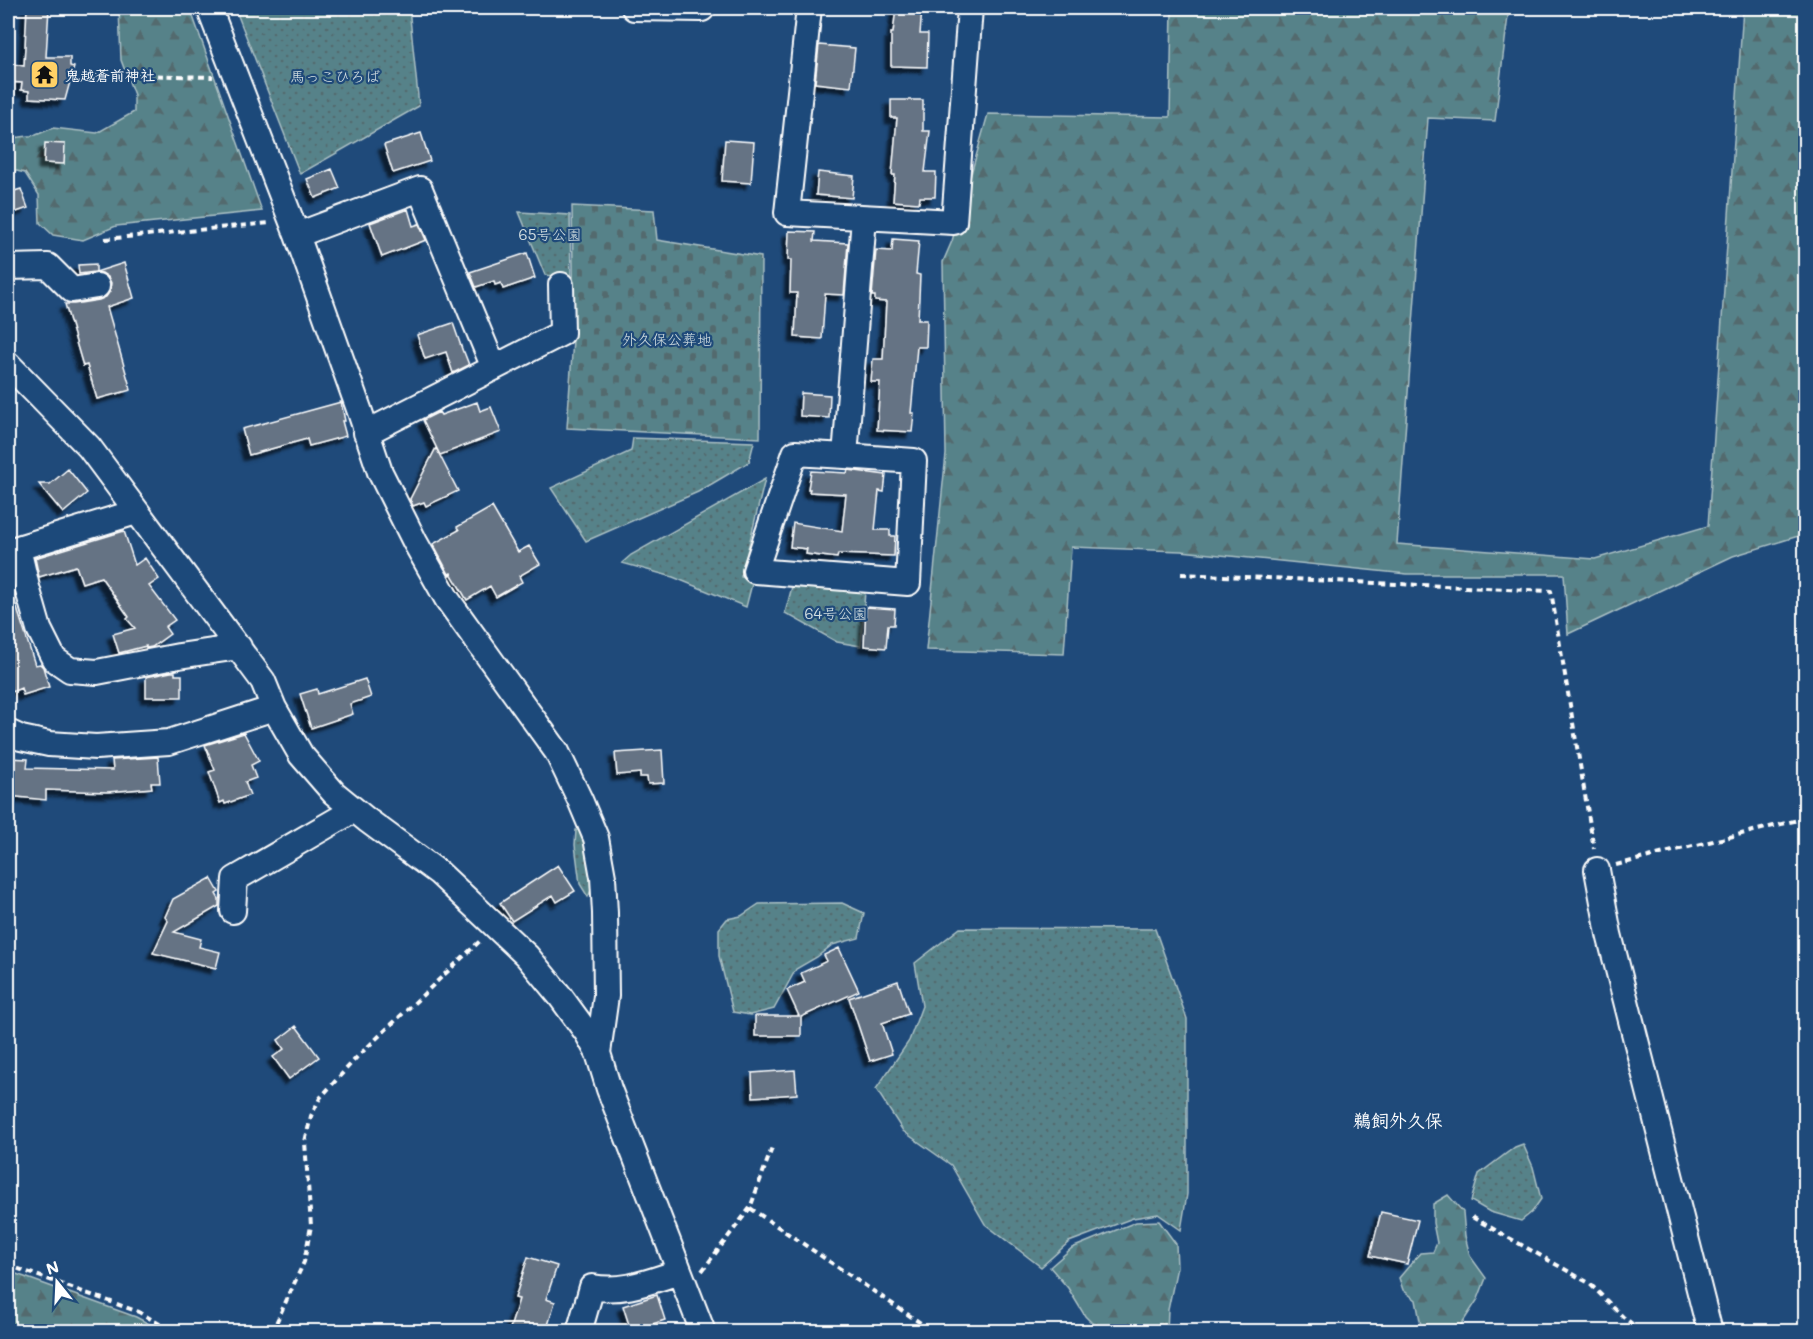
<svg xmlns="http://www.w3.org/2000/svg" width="1813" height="1339" viewBox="0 0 1813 1339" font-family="Mali,'Klee One',sans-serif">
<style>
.grass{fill:url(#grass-dots);stroke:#abc0c4;stroke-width:1.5}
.forest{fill:url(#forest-firs);stroke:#abc0c4;stroke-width:1.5}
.cemetery{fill:url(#cemetery-stones);stroke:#abc0c4;stroke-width:1.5}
.building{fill:#657384;stroke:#fff;stroke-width:1.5;filter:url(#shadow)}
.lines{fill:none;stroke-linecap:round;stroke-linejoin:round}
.minor-casing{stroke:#fff;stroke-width:28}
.path{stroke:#fff;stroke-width:4;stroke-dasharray:6 4.5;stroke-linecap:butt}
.minor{stroke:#1f4a7a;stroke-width:24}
.labels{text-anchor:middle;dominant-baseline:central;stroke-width:4.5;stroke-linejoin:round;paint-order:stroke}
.poi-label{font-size:15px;font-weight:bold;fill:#fff;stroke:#1f4a7a;text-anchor:start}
.park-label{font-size:15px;fill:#d5e0e2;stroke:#1f4a7a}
.quarter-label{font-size:18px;font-weight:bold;fill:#fff;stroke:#1f4a7a}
</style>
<defs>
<pattern id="grass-dots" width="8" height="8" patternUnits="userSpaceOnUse" patternTransform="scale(1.5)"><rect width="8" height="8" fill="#578289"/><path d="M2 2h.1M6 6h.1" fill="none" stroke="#526a6e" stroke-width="1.8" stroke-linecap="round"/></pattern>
<pattern id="forest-firs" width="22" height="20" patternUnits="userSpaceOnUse" patternTransform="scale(1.5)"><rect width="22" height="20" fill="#578289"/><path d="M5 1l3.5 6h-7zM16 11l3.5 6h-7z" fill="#526a6e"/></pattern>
<pattern id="cemetery-stones" width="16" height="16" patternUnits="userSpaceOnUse" patternTransform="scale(1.5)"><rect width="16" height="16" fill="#578289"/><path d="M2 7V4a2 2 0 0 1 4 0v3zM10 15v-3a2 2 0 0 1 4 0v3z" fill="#526a6e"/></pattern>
<filter id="shadow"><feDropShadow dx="-5.5" dy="5.5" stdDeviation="1.5" flood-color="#0009"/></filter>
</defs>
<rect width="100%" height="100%" fill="#1f4a7a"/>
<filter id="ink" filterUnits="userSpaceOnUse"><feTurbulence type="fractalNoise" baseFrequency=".0167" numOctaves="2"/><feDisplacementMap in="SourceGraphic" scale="12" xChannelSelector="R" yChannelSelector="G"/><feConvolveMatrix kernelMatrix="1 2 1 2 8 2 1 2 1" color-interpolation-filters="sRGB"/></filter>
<g filter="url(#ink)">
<path class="grass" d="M 235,8 L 409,8 L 419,106 L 300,174 Z
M 519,212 L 570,215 L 571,279 L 545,275 Z
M 633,438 L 754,442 L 749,462 L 698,492 L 586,541 L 551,488 L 631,451 Z
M 765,479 L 741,577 L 753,580 L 746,607 L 673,577 L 622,563 L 631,555 Z
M 793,583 L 865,591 L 861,646 L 837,642 L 785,613 Z
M 576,830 L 586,830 L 595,881 L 588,897 L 580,884 L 575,845 Z
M 842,903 L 864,913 L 859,938 L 832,945 L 817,957 L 796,969 L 774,1009 L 750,1015 L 733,1012 L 719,956 L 719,929 L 727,919 L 741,916 L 759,904 Z
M 960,928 L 1155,929 L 1187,1019 L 1187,1194 L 1181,1230 L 1158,1214 L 1133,1218 L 1069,1242 L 1041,1267 L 985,1224 L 951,1165 L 903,1131 L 876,1089 L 909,1041 L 922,1006 L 915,963 Z
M 1523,1144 L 1533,1167 L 1541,1199 L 1532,1212 L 1521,1221 L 1490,1212 L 1471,1201 L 1479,1174 L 1515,1147 Z"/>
<path class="forest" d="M 119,8 L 190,8 L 262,211 L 116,226 L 83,240 L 53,235 L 40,223 L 39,195 L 25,173 L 8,169 L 8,138 L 13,138 L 36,135 L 53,128 L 97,133 L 134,112 L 134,95 L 121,60 Z
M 1172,8 L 1509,8 L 1495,121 L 1428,118 L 1397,544 L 1595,559 L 1708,526 L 1743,8 L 1805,8 L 1805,534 L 1733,556 L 1568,634 L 1564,574 L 1407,574 L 1181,551 L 1071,547 L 1064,654 L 926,650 L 946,454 L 943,262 L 952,241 L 988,114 L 1170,117 Z
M 1448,1195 L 1463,1212 L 1465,1236 L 1470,1256 L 1486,1278 L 1478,1299 L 1457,1331 L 1422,1331 L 1416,1300 L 1403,1290 L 1399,1278 L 1420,1253 L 1433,1252 L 1437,1243 L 1433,1223 L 1433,1204 Z
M 1159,1221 L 1176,1244 L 1177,1267 L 1168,1310 L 1167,1331 L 1100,1331 L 1085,1316 L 1068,1288 L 1050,1267 L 1072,1248 L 1136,1222 Z
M 8,1271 L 136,1317 L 162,1331 L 8,1331 Z"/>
<path class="cemetery" d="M 572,206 L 654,210 L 657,240 L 761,257 L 760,438 L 567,428 L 574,325 Z"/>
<path class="building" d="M 27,8 L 49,8 L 46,57 L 70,57 L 70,66 L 74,67 L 65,100 L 29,98 L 29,91 L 21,90 L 22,83 L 8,82 L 8,63 L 24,66 Z
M 896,8 L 922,8 L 920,34 L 928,34 L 927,67 L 891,66 L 891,33 L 893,33 Z
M 819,45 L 855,48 L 851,87 L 815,83 Z
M 891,100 L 923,100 L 923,131 L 930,131 L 925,172 L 936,172 L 935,197 L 920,197 L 919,203 L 893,201 L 895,175 L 892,175 L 897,118 L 891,118 Z
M 421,133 L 430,161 L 393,173 L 384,145 Z
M 725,140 L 754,142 L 751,183 L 722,181 Z
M 45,143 L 65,144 L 64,164 L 44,163 Z
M 332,169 L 340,188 L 315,198 L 307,179 Z
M 818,172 L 854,176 L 852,198 L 816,195 Z
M 21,189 L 28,208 L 8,215 L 8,193 Z
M 408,209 L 413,226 L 419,224 L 426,240 L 382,257 L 370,223 Z
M 789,231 L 815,232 L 814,241 L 848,243 L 844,295 L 825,294 L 822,339 L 795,337 L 797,293 L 790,293 L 791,260 L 788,260 Z
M 893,239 L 919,241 L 916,274 L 920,275 L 918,320 L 927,320 L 926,347 L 917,347 L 911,413 L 914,413 L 912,432 L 877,430 L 880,382 L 871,382 L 873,359 L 883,359 L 886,302 L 875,301 L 875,296 L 872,296 L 876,250 L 892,251 Z
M 527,253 L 535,278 L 503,289 L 501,283 L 495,285 L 494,281 L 476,287 L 470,272 Z
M 124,263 L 134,298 L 107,307 L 131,390 L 97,399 L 87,365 L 83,366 L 65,304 L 74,304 L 99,300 L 106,297 L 110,291 L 111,283 L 108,277 L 102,273 L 95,272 L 79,274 L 78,265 L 96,264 L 96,272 Z
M 453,323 L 463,352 L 464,352 L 469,365 L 453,373 L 446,352 L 425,359 L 417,335 Z
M 801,393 L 830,395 L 829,418 L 800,416 Z
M 341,402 L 345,421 L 342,421 L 346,436 L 309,446 L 307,439 L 249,455 L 242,429 Z
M 477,402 L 480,411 L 491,407 L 501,432 L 440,455 L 423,420 L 439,412 L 441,415 Z
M 436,448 L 458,491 L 426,506 L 424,502 L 413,506 L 410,499 Z
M 68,469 L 87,493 L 63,513 L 39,484 L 50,484 Z
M 848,470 L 886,475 L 884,492 L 879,491 L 875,530 L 890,530 L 890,536 L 895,536 L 894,556 L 838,554 L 837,558 L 806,554 L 807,549 L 790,547 L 793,523 L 842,531 L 846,494 L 809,492 L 810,489 L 808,489 L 811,471 L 847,473 Z
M 492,507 L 518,552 L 529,546 L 540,564 L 519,576 L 522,582 L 496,597 L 490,586 L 467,600 L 451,573 L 449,574 L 433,544 L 459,530 L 457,527 Z
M 124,531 L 135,565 L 145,558 L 159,579 L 149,586 L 175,620 L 165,627 L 170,634 L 152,647 L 146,648 L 146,646 L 119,653 L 113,634 L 135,628 L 127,619 L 129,617 L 101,577 L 82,583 L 76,566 L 39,577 L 35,558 Z
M 8,566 L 16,599 L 14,599 L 35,665 L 40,664 L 43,667 L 49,687 L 23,695 L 21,688 L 12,692 L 8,679 Z
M 866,607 L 895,609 L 894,625 L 888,625 L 886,648 L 864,646 Z
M 171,672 L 175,672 L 175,675 L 182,675 L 182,697 L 146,697 L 146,677 Z
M 365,679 L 371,697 L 350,704 L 353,714 L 311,728 L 300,694 L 317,689 L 318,694 Z
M 244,733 L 259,761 L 251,765 L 256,778 L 245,782 L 250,795 L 225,804 L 224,801 L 220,803 L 209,772 L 215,770 L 205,745 Z
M 662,750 L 664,783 L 648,784 L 647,777 L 640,777 L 640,773 L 617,775 L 615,753 Z
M 158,757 L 160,783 L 151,783 L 152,788 L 108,792 L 46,790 L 46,800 L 8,796 L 8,758 L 28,759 L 27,768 L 113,770 L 112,760 Z
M 558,865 L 575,891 L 557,902 L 553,895 L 512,921 L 500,903 Z
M 211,878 L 219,892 L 216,894 L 219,899 L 219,906 L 174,932 L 201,939 L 199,947 L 220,952 L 216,968 L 153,953 L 168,921 L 165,917 L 173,899 Z
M 839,948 L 859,991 L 801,1017 L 801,1036 L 755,1036 L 755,1016 L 799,1016 L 787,990 L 805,982 L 801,973 L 827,961 L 824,955 Z
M 898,981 L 909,1014 L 882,1023 L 892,1054 L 870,1061 L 849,998 Z
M 296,1026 L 319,1057 L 289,1079 L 273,1057 L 284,1049 L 278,1040 Z
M 795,1070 L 797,1094 L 753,1097 L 752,1073 Z
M 1381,1212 L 1418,1220 L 1407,1264 L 1370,1256 Z
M 528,1257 L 557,1266 L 546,1299 L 555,1302 L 546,1332 L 509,1332 L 519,1299 L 515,1298 Z
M 657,1295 L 665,1320 L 631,1331 L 623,1306 Z"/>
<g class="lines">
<defs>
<path id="minor" d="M 209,8 L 297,235 L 360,412 L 380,472 L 415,542 L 447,599 L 557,752 L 580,800 L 596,838 L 603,877 L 605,913 L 606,996 L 598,1053
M 634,8 L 702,9 L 702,8
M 809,8 L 787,213 L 954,222 L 970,8
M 297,235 L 420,189 L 494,368
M 8,267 L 48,266 L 72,290 L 97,286
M 8,364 L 89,447 L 263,681 L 274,708 L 301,755 L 334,793 L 367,820 L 439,873 L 527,956 L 560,996 L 587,1033 L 598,1053 L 609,1089 L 703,1332
M 366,433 L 562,333 L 561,285
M 845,456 L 914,461 L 908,583 L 755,571 L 795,453 L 845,456 L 864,218
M 136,512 L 18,548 L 27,587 L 39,629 L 54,659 L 70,670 L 97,672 L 179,656 L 239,647
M 8,732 L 21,738 L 49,744 L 96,747 L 169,742 L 274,708
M 1597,870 L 1609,934 L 1710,1332
M 233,911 L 235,879 L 354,810
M 579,1332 L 592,1287 C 624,1293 650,1281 679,1272"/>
</defs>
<use href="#minor" class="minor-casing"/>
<path class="path" d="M 94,74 L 213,77
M 105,239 L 270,223
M 1181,574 L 1551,591 L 1594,849
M 1616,865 L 1806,818
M 750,1208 L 934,1332
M 1472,1217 L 1589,1283 L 1623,1317 L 1643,1332
M 8,1265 L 139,1312 L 173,1332
M 702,1271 L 750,1208 L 772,1148
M 272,1332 L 304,1262 L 311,1226 L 305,1142 L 311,1116 L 320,1098 L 358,1056 L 481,940"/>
<use href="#minor" class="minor"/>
</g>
</g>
<defs>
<symbol id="temple-square" viewBox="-11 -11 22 22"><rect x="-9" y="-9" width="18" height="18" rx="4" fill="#ffd166" stroke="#1f4a7a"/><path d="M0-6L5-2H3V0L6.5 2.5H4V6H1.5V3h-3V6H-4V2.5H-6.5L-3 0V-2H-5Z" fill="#111"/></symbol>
</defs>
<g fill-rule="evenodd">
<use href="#temple-square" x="28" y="58" width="33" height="33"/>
</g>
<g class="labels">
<g class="poi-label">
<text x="65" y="75">鬼越蒼前神社</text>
</g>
<g class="park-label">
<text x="335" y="76">馬っこひろば</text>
<text x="550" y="234">65号公園</text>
<text x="667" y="339">外久保公葬地</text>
<text x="836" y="613">64号公園</text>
</g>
<g class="quarter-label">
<text x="1398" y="1120">鵜飼外久保</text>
</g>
</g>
<rect width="1813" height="1339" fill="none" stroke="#1f4a7a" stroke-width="30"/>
<rect x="15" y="15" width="1783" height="1309" fill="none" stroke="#fff" stroke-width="2" filter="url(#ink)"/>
<g transform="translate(57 1282) rotate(342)" stroke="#1f4a7a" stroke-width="4.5" paint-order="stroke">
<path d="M0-4.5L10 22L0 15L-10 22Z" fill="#ffffff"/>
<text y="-9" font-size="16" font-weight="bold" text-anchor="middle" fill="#ffffff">N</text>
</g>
</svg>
